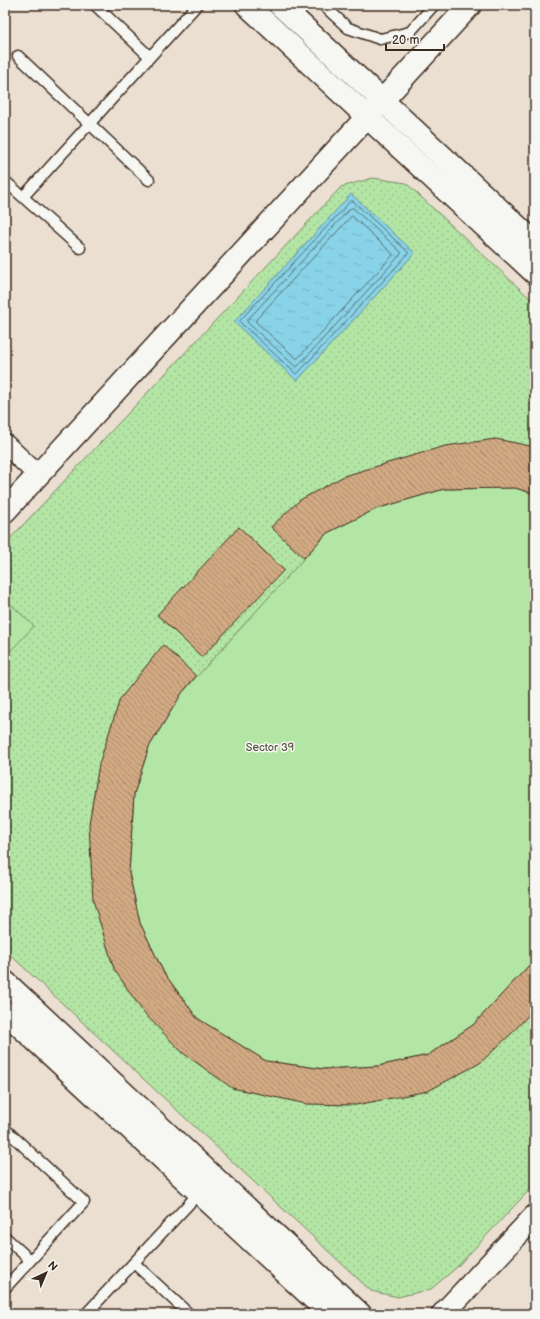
<svg xmlns="http://www.w3.org/2000/svg" width="540" height="1319" viewBox="0 0 540 1319" font-family="'Balsamiq Sans',sans-serif">
<style>
.park{fill:url(#park-dots);stroke:#778862}
.pitch{fill:#b3e5a5;stroke:#778862}
.water{fill:url(#water-ripples);stroke:#698f97}
.lines{fill:none;stroke-linecap:round;stroke-linejoin:round}
.shore{stroke:#5a6e6f;stroke-width:1}
.building{fill:url(#building-back-hatch);stroke:#3b2a1e}
.lane-casing{stroke:#3b2a1e;stroke-width:13}
.street-casing{stroke:#3b2a1e;stroke-width:22}
.secondary-casing{stroke:#3b2a1e;stroke-width:25}
.lane{stroke:#f6f6f2;stroke-width:10}
.street{stroke:#f6f6f2;stroke-width:19}
.secondary{stroke:#f6f6f2;stroke-width:22}
.labels{text-anchor:middle;dominant-baseline:central;stroke-width:3;stroke-linejoin:round;paint-order:stroke}
.park-label{font-size:11px;fill:#595940;stroke:#f6f6f2}
</style>
<defs>
<pattern id="park-dots" width="8" height="8" patternUnits="userSpaceOnUse"><rect width="8" height="8" fill="#b3e5a5"/><path d="M2 2h.1M6 6h.1" fill="none" stroke="#9bc58e" stroke-width="1.8" stroke-linecap="round"/></pattern>
<pattern id="water-ripples" width="26" height="14" patternUnits="userSpaceOnUse"><rect width="26" height="14" fill="#88d3e8"/><path d="M2 4q2-2 4 0t4 0M15 11q2-2 4 0t4 0" fill="none" stroke="#76b5c7"/></pattern>
<pattern id="building-back-hatch" width="6" height="6" patternUnits="userSpaceOnUse"><rect width="6" height="6" fill="#d1aa83"/><path d="M-1 5l2 2M0 0l6 6M5-1l2 2" fill="none" stroke="#ab8b6b"/></pattern>
</defs>
<rect width="100%" height="100%" fill="#ebdfd1"/>
<filter id="ink" filterUnits="userSpaceOnUse"><feTurbulence type="fractalNoise" baseFrequency=".025" numOctaves="2"/><feDisplacementMap in="SourceGraphic" scale="8" xChannelSelector="R" yChannelSelector="G"/><feConvolveMatrix kernelMatrix="1 2 1 2 8 2 1 2 1" color-interpolation-filters="sRGB"/></filter>
<g filter="url(#ink)">
<path class="park" d="M 373,178 L 406,183 L 535,303 L 535,1184 L 456,1268 L 431,1289 L 398,1297 L 371,1291 L 5,950 L 5,544 L 341,187 Z"/>
<path class="pitch" d="M 515,488 L 535,494 L 535,959 L 473,1025 L 428,1055 L 378,1066 L 324,1069 L 266,1061 L 197,1018 L 164,973 L 140,923 L 129,873 L 134,794 L 149,747 L 182,693 L 327,533 L 376,509 L 444,489 Z
M 5,599 L 34,626 L 5,657 Z"/>
<path class="water" d="M 351,194 L 415,253 L 297,381 L 234,322 Z"/>
<g class="lines">
<path class="shore" d="M 351,201 L 353,201 L 408,252 L 408,254 L 298,373 L 296,374 L 241,323 L 240,321 Z
M 351,208 L 353,208 L 401,252 L 401,254 L 298,366 L 296,367 L 248,323 L 247,321 Z
M 352,216 L 392,253 L 393,255 L 298,358 L 296,358 L 256,322 L 256,320 Z"/>
</g>
<path class="building" d="M 496,439 L 535,447 L 535,494 L 515,488 L 444,489 L 376,509 L 327,533 L 304,558 L 271,527 L 300,500 L 344,476 L 445,446 Z
M 239,527 L 284,570 L 202,657 L 157,615 Z
M 163,645 L 196,676 L 182,693 L 149,747 L 134,794 L 129,873 L 140,923 L 164,973 L 197,1018 L 266,1061 L 324,1069 L 378,1066 L 428,1055 L 473,1025 L 535,959 L 535,1008 L 512,1033 L 480,1063 L 428,1091 L 356,1105 L 307,1104 L 232,1088 L 183,1053 L 143,1012 L 114,969 L 93,900 L 89,824 L 99,764 L 120,699 Z"/>
<g class="lines">
<defs>
<path id="lane" d="M 95,5 L 150,57
M 323,5 L 348,28 L 380,39 L 410,32 L 434,5
M 18,56 L 149,180
M 5,181 L 80,248
M 23,197 L 197,5
M 5,1129 L 84,1202 L 5,1288
M 5,1237 L 30,1260
M 134,1263 L 189,1314
M 86,1314 L 199,1193"/>
<path id="street" d="M 5,444 L 38,475"/>
<path id="secondary" d="M 247,5 L 535,273
M 280,5 L 535,243
M 5,511 L 470,5
M 5,982 L 360,1314
M 5,1012 L 330,1314
M 443,1314 L 535,1216"/>
</defs>
<use href="#lane" class="lane-casing"/>
<use href="#street" class="street-casing"/>
<use href="#secondary" class="secondary-casing"/>
<use href="#lane" class="lane"/>
<use href="#street" class="street"/>
<use href="#secondary" class="secondary"/>
</g>
</g>
<g class="labels">
<g class="park-label">
<text x="270" y="747">Sector 39</text>
</g>
</g>
<rect width="540" height="1319" fill="none" stroke="#f6f6f2" stroke-width="20"/>
<rect x="10" y="10" width="520" height="1299" fill="none" stroke="#3b2a1e" stroke-width="1.5" filter="url(#ink)"/>
<g transform="translate(46 1273) rotate(44)" stroke="#f6f6f2" stroke-width="3" paint-order="stroke">
<path d="M0-3L7 15L0 10L-7 15Z" fill="#3b2a1e"/>
<text y="-6" font-size="11" font-weight="bold" text-anchor="middle" fill="#3b2a1e">N</text>
</g>
<path d="M386 44v6h58v-6" fill="none" stroke="#3b2a1e" stroke-width="2"/>
<text x="392" y="44" font-size="12" fill="#3b2a1e" stroke="#f6f6f2" stroke-width="3" paint-order="stroke">20 m</text>
</svg>
